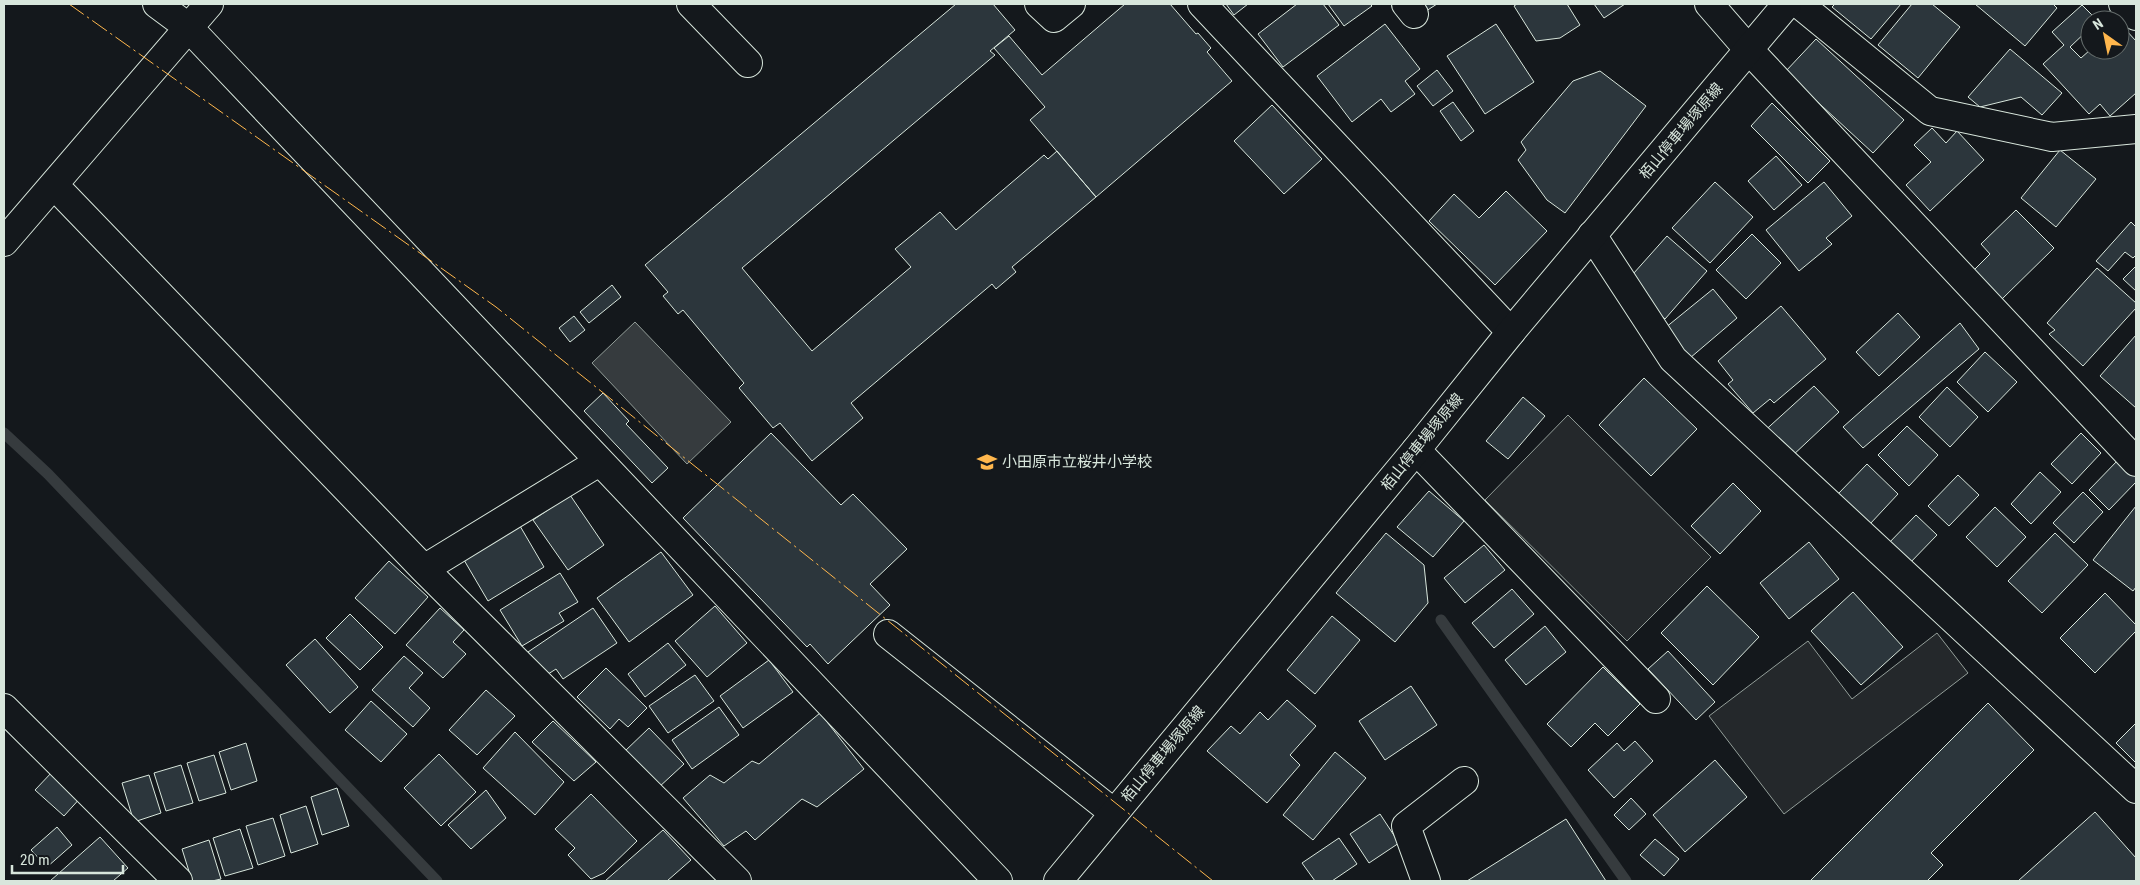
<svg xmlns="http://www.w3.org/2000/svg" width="2140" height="885" viewBox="0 0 2140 885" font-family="'Roboto Condensed','Noto Sans JP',sans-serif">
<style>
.parking{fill:#24282b;stroke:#939e99}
.water{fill:#363b3e;stroke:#939e99}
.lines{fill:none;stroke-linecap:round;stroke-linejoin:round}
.stream{stroke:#363b3e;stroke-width:11}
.building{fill:#2c363c;stroke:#d8e6dc}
.minor-casing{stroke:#d8e6dc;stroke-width:30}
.major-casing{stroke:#d8e6dc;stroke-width:30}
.minor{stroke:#14181c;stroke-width:28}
.major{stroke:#14181c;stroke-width:28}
.power{stroke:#ffb74d;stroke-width:1;stroke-dasharray:18 4 2.5 4;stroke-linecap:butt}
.labels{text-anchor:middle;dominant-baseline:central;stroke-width:4;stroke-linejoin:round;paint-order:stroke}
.street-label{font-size:15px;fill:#d8e6dc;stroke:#14181c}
.poi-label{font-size:15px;fill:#d8e6dc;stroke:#14181c;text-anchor:start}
</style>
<rect width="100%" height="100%" fill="#14181c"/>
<path class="parking" d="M 1568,415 L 1711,557 L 1627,641 L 1485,500 Z
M 1937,633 L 1968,673 L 1784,814 L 1709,716 L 1808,641 L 1852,699 Z"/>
<path class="water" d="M 635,322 L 731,422 L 687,464 L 592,363 Z"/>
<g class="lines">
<path class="stream" d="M 4,433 L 48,474 L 437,881
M 1441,620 L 1626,881"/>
</g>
<path class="building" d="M 956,4 L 993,4 L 1015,30 L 990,51 L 995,55 L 742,268 L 812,351 L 911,267 L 895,249 L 940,212 L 956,230 L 1044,155 L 1048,159 L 1057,151 L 1096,197 L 1012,267 L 1016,272 L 996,289 L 992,284 L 851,403 L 863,418 L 812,461 L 780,423 L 773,428 L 739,388 L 744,383 L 683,310 L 678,314 L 663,296 L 668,292 L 645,265 Z
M 1125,4 L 1170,4 L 1196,34 L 1198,33 L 1211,48 L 1207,52 L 1232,81 L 1096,197 L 1030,120 L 1045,107 L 994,48 L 1009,36 L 1042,75 Z
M 1226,4 L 1248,4 L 1234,15 Z
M 1297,4 L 1323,4 L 1339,25 L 1283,67 L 1258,34 Z
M 1328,4 L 1370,4 L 1372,6 L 1344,26 Z
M 1417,4 L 1437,4 L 1423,13 Z
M 1517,4 L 1567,4 L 1580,25 L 1560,38 L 1536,41 L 1514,6 Z
M 1594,4 L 1625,4 L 1604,18 Z
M 1835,4 L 1901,4 L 1871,39 L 1832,7 Z
M 1912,4 L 1932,4 L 1960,27 L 1918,78 L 1878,45 Z
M 1975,4 L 2053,4 L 2057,8 L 2025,46 Z
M 2082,5 L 2097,20 L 2090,20 L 2090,28 L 2070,47 L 2081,58 L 2090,50 L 2120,50 L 2120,34 L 2125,29 L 2136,41 L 2136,93 L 2110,116 L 2100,104 L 2089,114 L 2043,64 L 2064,45 L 2052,32 Z
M 1385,24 L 1420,69 L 1405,81 L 1415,94 L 1391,112 L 1381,99 L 1352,122 L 1317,76 Z
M 1496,24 L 1534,82 L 1485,114 L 1447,56 Z
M 1816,39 L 1904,120 L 1873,153 L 1785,72 Z
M 2010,49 L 2062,93 L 2042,115 L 2021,97 L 1980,107 L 1968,97 Z
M 1437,70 L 1453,91 L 1433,106 L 1417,86 Z
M 1600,71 L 1646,106 L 1565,213 L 1547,200 L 1518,160 L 1526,150 L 1521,142 L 1573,81 Z
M 1453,102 L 1474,131 L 1461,141 L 1440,111 Z
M 1772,103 L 1830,161 L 1808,183 L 1751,126 Z
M 1272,105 L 1322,159 L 1284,194 L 1234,141 Z
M 1932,128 L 1946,143 L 1957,131 L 1984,160 L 1930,211 L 1906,185 L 1931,162 L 1914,145 Z
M 2060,150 L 2096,179 L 2056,227 L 2021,198 Z
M 1776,156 L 1802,185 L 1774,210 L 1748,181 Z
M 1715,182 L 1753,217 L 1710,263 L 1672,228 Z
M 1824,182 L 1852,216 L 1826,238 L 1832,244 L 1799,271 L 1766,230 Z
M 1506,191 L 1547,231 L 1495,285 L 1429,221 L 1454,194 L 1479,218 Z
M 2016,210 L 2054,248 L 2002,299 L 1973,271 L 1990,254 L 1981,244 Z
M 2131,222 L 2136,227 L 2136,255 L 2133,258 L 2125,252 L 2108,271 L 2096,261 Z
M 1752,234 L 1781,263 L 1746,299 L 1716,270 Z
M 1667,236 L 1707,271 L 1665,319 L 1625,283 Z
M 2136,266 L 2136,291 L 2123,279 Z
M 2097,268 L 2136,303 L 2136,308 L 2083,366 L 2049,334 L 2055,330 L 2047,323 Z
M 612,285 L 621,297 L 589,323 L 580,312 Z
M 1713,289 L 1737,318 L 1690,358 L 1665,328 Z
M 1781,306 L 1826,359 L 1774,403 L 1770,399 L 1753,413 L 1728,384 L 1733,380 L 1718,361 Z
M 1898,313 L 1920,337 L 1879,376 L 1856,352 Z
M 574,316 L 585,330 L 570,342 L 559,328 Z
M 1960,323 L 1979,349 L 1863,448 L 1843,427 Z
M 2136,335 L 2136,408 L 2100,376 Z
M 1985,352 L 2017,382 L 1988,412 L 1957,382 Z
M 1644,378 L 1697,429 L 1651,476 L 1599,425 Z
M 1814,386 L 1839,412 L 1791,457 L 1760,435 Z
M 1947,387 L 1978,417 L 1950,447 L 1919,417 Z
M 603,393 L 629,421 L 626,424 L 668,468 L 652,483 L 584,411 Z
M 1523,397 L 1545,416 L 1508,459 L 1486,441 Z
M 1907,426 L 1938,455 L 1909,486 L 1878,455 Z
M 771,433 L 841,505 L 853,494 L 907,549 L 870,584 L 890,605 L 828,664 L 810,644 L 807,647 L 683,518 Z
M 2081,433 L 2101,453 L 2072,484 L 2051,464 Z
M 2119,459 L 2136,476 L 2136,482 L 2109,510 L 2089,490 Z
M 1867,464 L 1898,494 L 1870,524 L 1838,494 Z
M 2040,472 L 2061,492 L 2031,524 L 2011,504 Z
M 1958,475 L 1979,495 L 1949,526 L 1928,506 Z
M 1733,483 L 1761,511 L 1720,554 L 1691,526 Z
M 1429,491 L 1464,521 L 1433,557 L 1397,527 Z
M 2083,492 L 2103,512 L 2074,543 L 2053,523 Z
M 570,495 L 604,545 L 568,570 L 533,520 Z
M 2136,506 L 2136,587 L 2133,591 L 2093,560 Z
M 1995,507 L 2026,537 L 1997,567 L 1966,537 Z
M 1916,515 L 1937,535 L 1907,566 L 1886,546 Z
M 520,526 L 544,567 L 488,601 L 464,560 Z
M 1386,533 L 1424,565 L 1428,603 L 1395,642 L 1336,593 Z
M 2055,533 L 2088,565 L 2042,613 L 2008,581 Z
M 1809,542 L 1839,579 L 1789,619 L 1760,583 Z
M 1484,545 L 1505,570 L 1465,603 L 1444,578 Z
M 661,552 L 693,595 L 629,642 L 597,598 Z
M 389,561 L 428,597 L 395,634 L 355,598 Z
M 560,573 L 578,602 L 559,613 L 564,621 L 522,646 L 500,610 Z
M 1707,586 L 1759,637 L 1713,685 L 1661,633 Z
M 1512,589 L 1534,614 L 1494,648 L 1472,623 Z
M 1853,592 L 1903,647 L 1861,685 L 1811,631 Z
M 2105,593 L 2136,625 L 2136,631 L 2095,673 L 2060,638 Z
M 715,606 L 747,643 L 707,677 L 675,641 Z
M 440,608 L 464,630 L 453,642 L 466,654 L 443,678 L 406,645 Z
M 593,608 L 617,643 L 563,679 L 556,669 L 545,676 L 528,652 Z
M 350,614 L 383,647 L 360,670 L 326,638 Z
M 1332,616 L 1360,640 L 1315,694 L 1287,670 Z
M 1545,626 L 1566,652 L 1526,685 L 1505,660 Z
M 315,639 L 358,687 L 330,713 L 286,665 Z
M 668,643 L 686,665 L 645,697 L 628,674 Z
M 1668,651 L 1715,702 L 1696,720 L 1648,669 Z
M 404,656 L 423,673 L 409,688 L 430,708 L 413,727 L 372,690 Z
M 769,660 L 793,692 L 743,728 L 720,696 Z
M 1603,667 L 1640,704 L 1608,736 L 1595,723 L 1571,747 L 1547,724 Z
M 606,668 L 647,708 L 628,727 L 619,719 L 610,729 L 577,697 Z
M 695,675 L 714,701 L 668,733 L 649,706 Z
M 1411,686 L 1437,725 L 1385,760 L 1359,721 Z
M 486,690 L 515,716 L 477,755 L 449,730 Z
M 1287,700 L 1316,726 L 1290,755 L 1300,765 L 1267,803 L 1207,751 L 1231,726 L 1240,734 L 1260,712 L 1268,720 Z
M 371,701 L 407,734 L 381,762 L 345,730 Z
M 1988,703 L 2034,750 L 1931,853 L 1943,865 L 1927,881 L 1810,881 Z
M 719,707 L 739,735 L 692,769 L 672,740 Z
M 820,713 L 864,769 L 817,807 L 802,799 L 755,840 L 746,831 L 724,846 L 683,798 L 710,775 L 724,783 L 752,761 L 759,764 Z
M 553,721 L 596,762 L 574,781 L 532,742 Z
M 2136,723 L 2136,763 L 2116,743 Z
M 649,728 L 684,764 L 658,788 L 624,752 Z
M 515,732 L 564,782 L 535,815 L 483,768 Z
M 1635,741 L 1653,761 L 1614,798 L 1588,770 L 1617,743 L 1624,751 Z
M 246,743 L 257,781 L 231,790 L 219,752 Z
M 1335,752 L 1366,778 L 1313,840 L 1283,815 Z
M 439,754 L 476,792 L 441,826 L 404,788 Z
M 214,755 L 226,793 L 199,801 L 187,763 Z
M 1715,760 L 1747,797 L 1685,852 L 1653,815 Z
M 181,765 L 193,803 L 166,811 L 154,773 Z
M 53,771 L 82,796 L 64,816 L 35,790 Z
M 149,775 L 161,813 L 134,822 L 122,783 Z
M 337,788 L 349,826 L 322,835 L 311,797 Z
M 486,790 L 506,818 L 471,849 L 448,825 Z
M 591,794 L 637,841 L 604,873 L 591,879 L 568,855 L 575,848 L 555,829 Z
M 1631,798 L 1646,814 L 1629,830 L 1614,815 Z
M 306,806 L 318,844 L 291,853 L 280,815 Z
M 2095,812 L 2136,858 L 2136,879 L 2134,881 L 2018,881 Z
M 1380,814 L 1399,843 L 1369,863 L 1350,834 Z
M 273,818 L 285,856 L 258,865 L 246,826 Z
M 1566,819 L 1606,881 L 1467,881 Z
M 57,827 L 72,845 L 47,867 L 31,850 Z
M 240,829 L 253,868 L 225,876 L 213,838 Z
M 663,830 L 691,860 L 667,881 L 605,881 Z
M 100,837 L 128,868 L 113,881 L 50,881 Z
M 1339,838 L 1357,864 L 1332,881 L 1315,881 L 1302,863 Z
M 1655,839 L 1679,859 L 1664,876 L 1640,855 Z
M 209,840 L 221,879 L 212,881 L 192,881 L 182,849 Z"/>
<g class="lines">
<defs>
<path id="minor" d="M 157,4 L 188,27 L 998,881
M 691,4 L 748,63
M 1039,4 L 1054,18 L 1071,4
M 1202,4 L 1511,332
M 1406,4 L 1414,14
M 1709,4 L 1749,50 L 2136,462
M 1799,4 L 1930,111 L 2052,137 L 2136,129
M 2123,4 L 2136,16
M 54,185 L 424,569 L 737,881
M 1592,235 L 1673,359 L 2136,789
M 4,242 L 209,4
M 1416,450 L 1656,699
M 424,569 L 599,462
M 888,634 L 1114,813
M 4,708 L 178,881
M 1426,881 L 1406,826 L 1464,781"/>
<path id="major" d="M 1058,881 L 1416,450 L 1511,332 L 1787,4"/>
</defs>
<use href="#minor" class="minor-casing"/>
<use href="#major" class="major-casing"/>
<use href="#minor" class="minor"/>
<use href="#major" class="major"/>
<path class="power" d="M 69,4 L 496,307 L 1213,881"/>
</g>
<defs>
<symbol id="school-bare" viewBox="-9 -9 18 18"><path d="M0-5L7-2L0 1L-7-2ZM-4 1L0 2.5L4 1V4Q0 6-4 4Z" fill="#ffb74d" stroke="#14181c" stroke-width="2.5" paint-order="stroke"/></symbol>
</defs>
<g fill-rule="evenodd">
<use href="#school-bare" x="973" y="448" width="28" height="28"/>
</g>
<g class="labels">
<g class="street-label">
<text transform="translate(1681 131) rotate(-50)">栢山停車場塚原線</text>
<text transform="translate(1422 442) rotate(-51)">栢山停車場塚原線</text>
<text transform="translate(1163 754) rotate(-50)">栢山停車場塚原線</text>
</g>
<g class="poi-label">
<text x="1002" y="462">小田原市立桜井小学校</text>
</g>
</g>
<rect width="2140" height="885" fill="none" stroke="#d8e6dc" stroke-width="10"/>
<g transform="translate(2105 35) rotate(327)"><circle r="24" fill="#14181c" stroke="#626a69"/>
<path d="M0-4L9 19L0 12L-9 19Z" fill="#ffb74d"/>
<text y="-8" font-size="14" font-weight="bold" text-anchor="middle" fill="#d8e6dc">N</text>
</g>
<path d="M12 865v8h111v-8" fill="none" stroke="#d8e6dc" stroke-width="2.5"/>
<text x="20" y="865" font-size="15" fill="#d8e6dc" stroke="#14181c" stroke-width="4" paint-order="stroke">20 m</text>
</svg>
